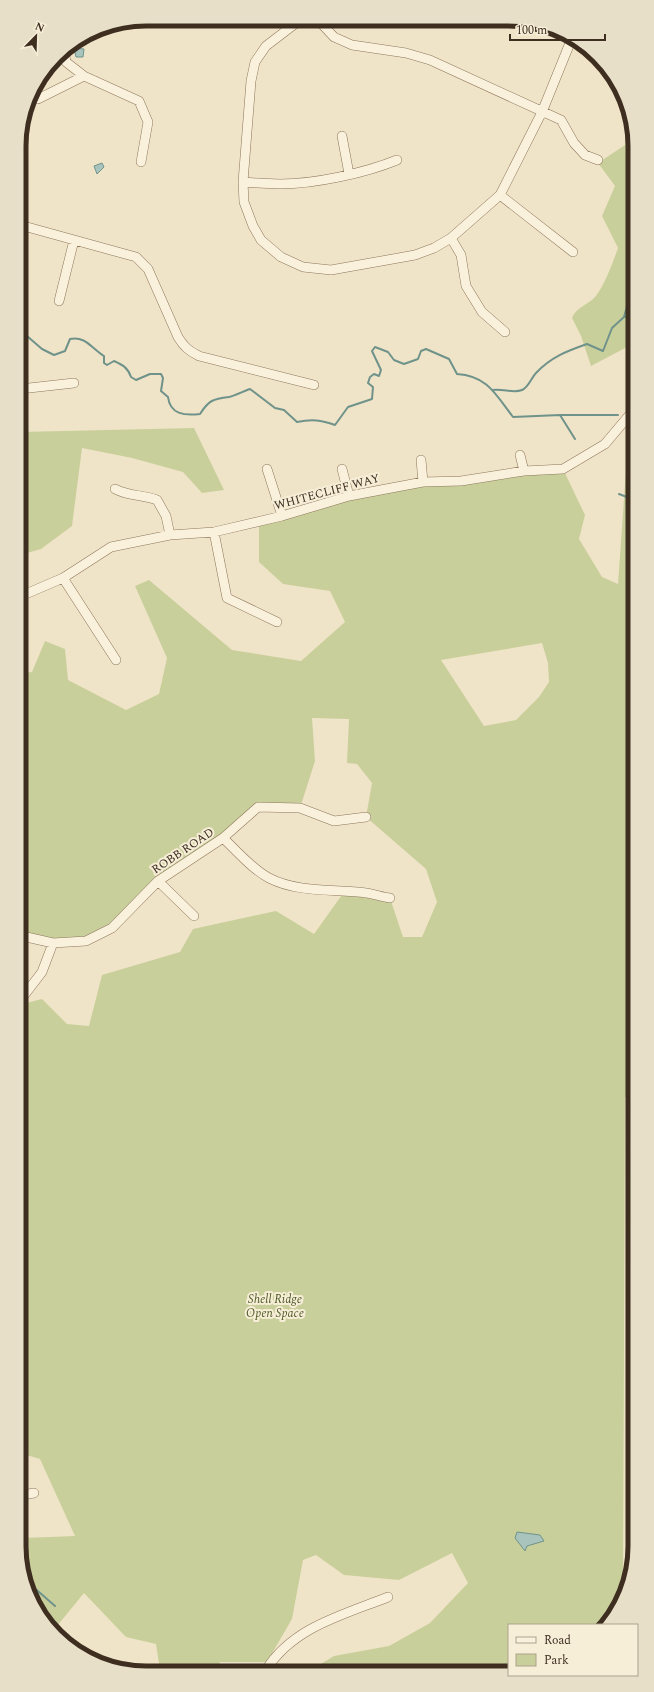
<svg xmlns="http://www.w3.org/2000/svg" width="654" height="1692" viewBox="0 0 654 1692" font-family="Spectral,serif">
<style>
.green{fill:#c9cf9b;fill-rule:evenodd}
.water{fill:#a9c4bc;stroke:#6f938a}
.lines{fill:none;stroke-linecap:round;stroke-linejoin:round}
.stream{stroke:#6f938a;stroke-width:2}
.minor-casing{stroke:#8d765c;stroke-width:10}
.minor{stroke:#faf1dc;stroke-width:9}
.labels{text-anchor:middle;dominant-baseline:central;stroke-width:4;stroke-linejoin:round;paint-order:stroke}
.street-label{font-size:12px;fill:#3d2e20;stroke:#f7eed8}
.park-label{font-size:12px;font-style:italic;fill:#4d5a26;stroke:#f7eed8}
.rim{fill:none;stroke:#3d2e20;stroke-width:5}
</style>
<rect width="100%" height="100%" fill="#f0e4c8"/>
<path class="green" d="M 631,141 L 631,345 L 591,366 L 581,336 L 572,318 C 576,307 588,305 595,297 C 606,283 612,264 618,248 L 602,216 L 615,186 L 598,163 Z
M 194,428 L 224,490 L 202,493 L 183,472 L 132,458 L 82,448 L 72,526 L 41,549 L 20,555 L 20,432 Z
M 632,436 L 633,1098 L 625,1097 L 623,1598 L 607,1625 L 509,1625 L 509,1669 L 311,1670 L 334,1656 L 389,1646 L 430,1623 L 468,1583 L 452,1553 L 399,1580 L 344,1575 L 316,1555 L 303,1560 L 292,1619 L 267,1662 L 220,1662 L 218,1670 L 160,1670 L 156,1644 L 126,1637 L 84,1593 L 53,1631 L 36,1609 L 23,1578 L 23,1538 L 75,1536 L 40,1459 L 23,1454 L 22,1004 L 42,999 L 67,1024 L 89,1026 L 102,975 L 180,952 L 193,929 L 276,911 L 314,934 L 344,892 L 390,898 L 403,937 L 422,937 L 437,902 L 426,869 L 366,817 L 372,783 L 357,764 L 347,763 L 349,719 L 312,718 L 315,761 L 300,808 L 258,807 L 158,881 L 112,928 L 86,941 L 22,936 L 21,673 L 32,672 L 45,641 L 65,649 L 68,680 L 126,710 L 159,694 L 167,658 L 135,586 L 149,580 L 232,650 L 301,661 L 345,622 L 330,591 L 283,584 L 259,562 L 259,522 L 349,496 L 563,469 L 585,515 L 579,539 L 602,577 L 618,584 L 628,442 ZM 542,643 L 548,663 L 549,682 L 539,697 L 516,720 L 484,726 L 441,660 Z"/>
<path class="water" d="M 74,48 L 84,49 L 83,57 L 76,57 Z
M 102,163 L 104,167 L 97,174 L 94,166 Z
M 517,1532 L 540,1535 L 544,1541 L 527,1546 L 525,1551 L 515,1538 Z"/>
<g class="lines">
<path class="stream" d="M 624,317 L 631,316
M 20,335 L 27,336 L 42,349 L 54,355 L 65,351 L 70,339 C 86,336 91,348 104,356 L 104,363 L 107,365 L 114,361 C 123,365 128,368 131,377 L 136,380 L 150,374 L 161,374 L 163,378 L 161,391 L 168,397 C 170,414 184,416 200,414 C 209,400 213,399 229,397 C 236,395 244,391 250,389 L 275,408 L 284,410 L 297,422 C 312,419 321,420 335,425 L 348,407 L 372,399 L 373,387 L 368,383 L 370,377 L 374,374 L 379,376 L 381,370 L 372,351 L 375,347 L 388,352 L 394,360 L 404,364 L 418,359 L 421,351 L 426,349 L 449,359 L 457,374 C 488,376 496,395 513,417 L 560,415 L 618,415
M 492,390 C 503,388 513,394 522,390 C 529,387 531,378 536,373 C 551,357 567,351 587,344 L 603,351 L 612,328 L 624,317 L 631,292
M 560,415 L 575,439
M 619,494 L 632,499
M 23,1578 L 55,1606"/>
<defs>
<path id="minor" d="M 300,20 L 266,46 L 255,62 L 251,81 L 243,182 L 244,202 L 253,226 L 261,240 L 281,257 L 303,267 L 331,270 L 415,255 L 434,248 L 451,238 L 500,195 L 542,112 L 572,38
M 318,20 L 334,37 L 352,45 L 406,53 L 430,60 L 561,120 L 574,143 L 585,155 L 598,160
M 84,76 L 139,101 L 148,122 L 141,162
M 38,99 L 84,76 L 66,62 L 64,50
M 342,136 L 349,174
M 243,182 C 255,183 268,184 280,184 C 315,184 365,173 397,160
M 500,195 L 573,252
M 20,225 L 136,257 L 148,269 L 178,337 C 184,347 189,351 199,356 L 314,385
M 451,238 L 461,255 L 466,286 L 482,312 L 505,332
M 59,301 L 74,240
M 20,389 L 74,383
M 520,455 L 524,471
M 421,460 L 423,482
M 267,469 L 282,516
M 342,469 L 349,496
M 115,489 C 131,497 141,494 157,500 L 166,516 L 170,535
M 214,532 L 227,598 L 277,622
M 63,578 L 116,660
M 21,596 L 63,578 L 111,547 L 170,535 L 214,532 L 282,516 L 349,496 L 423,482 L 461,481 L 524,471 L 563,469 L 605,444 L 632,412
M 223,838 C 238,852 252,869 269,878 C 298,893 335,889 366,893 C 374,894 382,897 390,898
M 158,881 L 194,916
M 22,936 L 53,943 L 86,941 L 112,928 L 158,881 L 223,838 L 258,807 L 300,808 L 334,821 L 366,817
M 22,998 L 42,972 L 53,943
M 23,1495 L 34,1493
M 266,1670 C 293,1627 343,1615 388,1597"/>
</defs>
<use href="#minor" class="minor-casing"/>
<use href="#minor" class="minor"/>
</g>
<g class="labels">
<g class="street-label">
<text transform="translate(327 492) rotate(-15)">WHITECLIFF WAY</text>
<text transform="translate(183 851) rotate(-34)">ROBB ROAD</text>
</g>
<g class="park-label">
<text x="275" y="1299">Shell Ridge<tspan x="275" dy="14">Open Space</tspan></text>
</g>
</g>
<path d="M0 0H654V1692H0ZM146 26H508A120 120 0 0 1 628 146V1546A120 120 0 0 1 508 1666H146A120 120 0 0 1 26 1546V146A120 120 0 0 1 146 26Z" fill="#e8dfc9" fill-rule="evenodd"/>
<path class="rim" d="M146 26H508A120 120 0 0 1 628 146V1546A120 120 0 0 1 508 1666H146A120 120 0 0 1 26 1546V146A120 120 0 0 1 146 26Z"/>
<rect x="508" y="1624" width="130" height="52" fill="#f7eed8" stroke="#ada18e"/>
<rect x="516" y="1637" width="20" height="6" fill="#faf1dc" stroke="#ada18e"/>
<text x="544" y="1644" font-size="12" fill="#3d2e20">Road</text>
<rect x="516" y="1654" width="20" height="12" fill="#c9cf9b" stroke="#ada18e"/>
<text x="544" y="1664" font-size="12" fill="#3d2e20">Park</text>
<g transform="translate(36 36) rotate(23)" stroke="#f7eed8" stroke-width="3" paint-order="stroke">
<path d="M0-3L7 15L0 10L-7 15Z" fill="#3d2e20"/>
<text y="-6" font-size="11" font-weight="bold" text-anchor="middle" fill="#3d2e20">N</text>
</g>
<path d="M510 34v6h95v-6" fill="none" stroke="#3d2e20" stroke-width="2"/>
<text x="516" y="34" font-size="12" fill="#3d2e20" stroke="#f7eed8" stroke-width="3" paint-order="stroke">100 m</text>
</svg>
